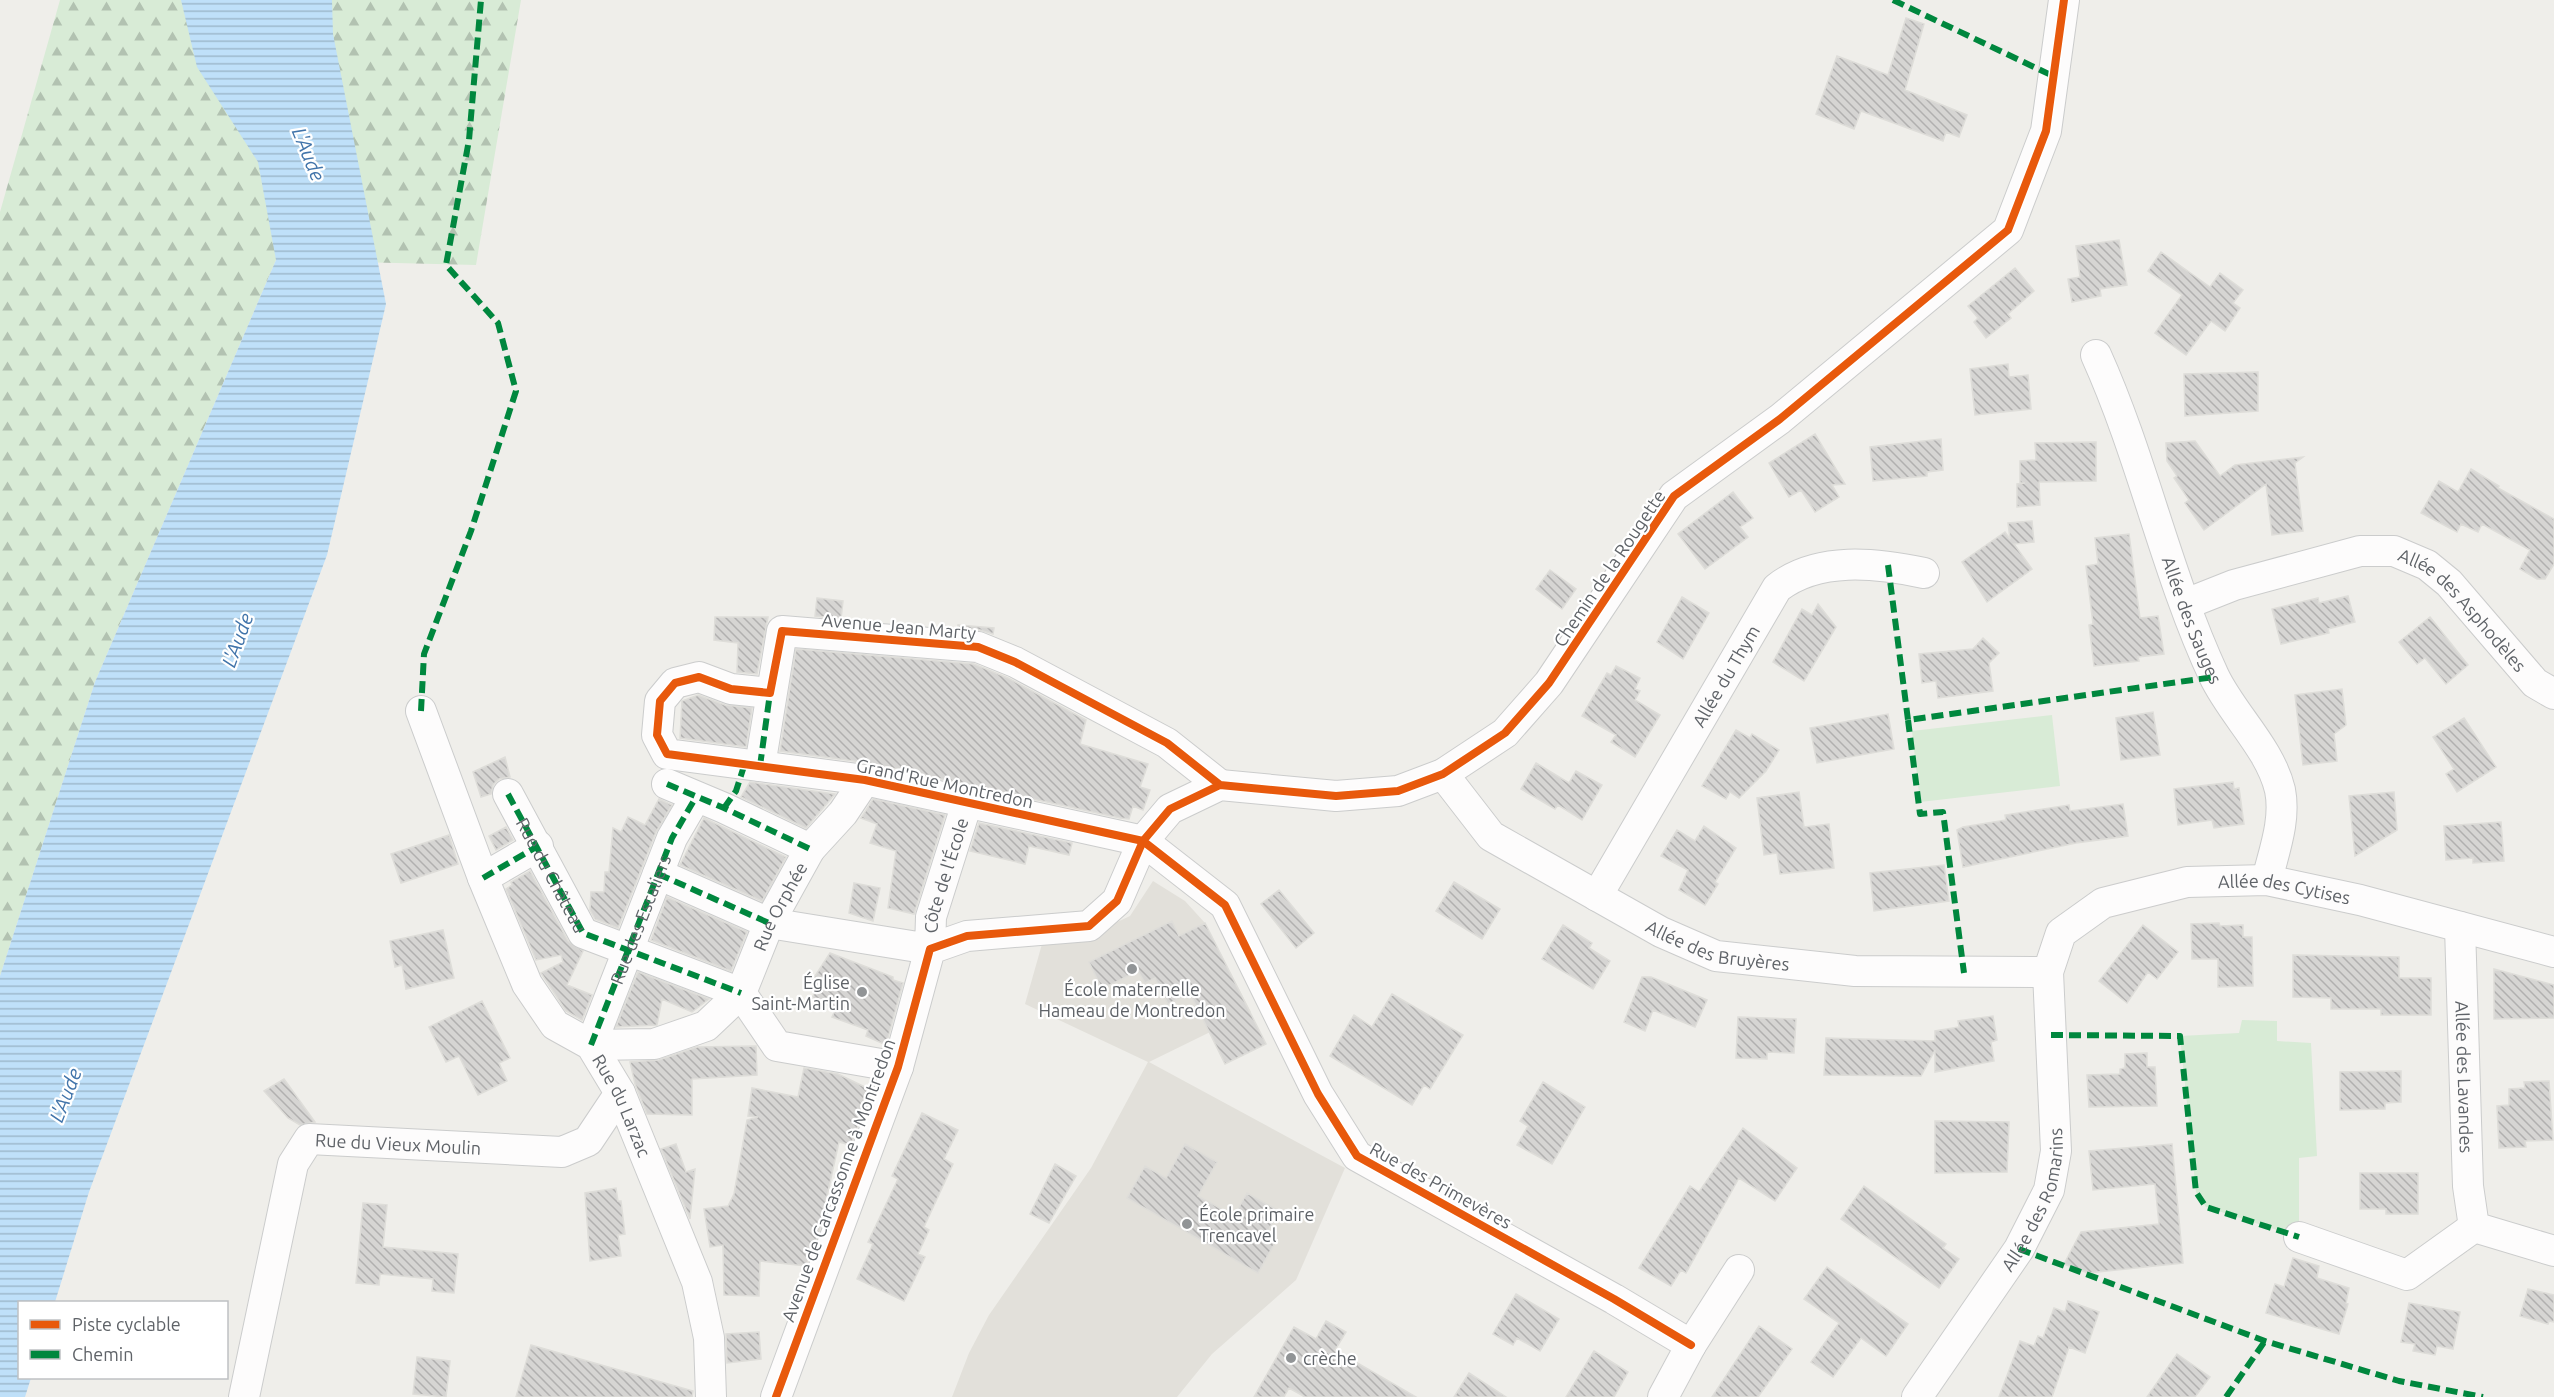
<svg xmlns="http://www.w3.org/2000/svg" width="2554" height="1397" viewBox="0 0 2554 1397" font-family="Ubuntu,sans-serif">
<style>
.education{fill:#e2e0da}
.forest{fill:url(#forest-firs)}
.park{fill:#d8ebd6}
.water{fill:url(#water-rules)}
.building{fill:url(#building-back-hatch);stroke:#deddd9;stroke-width:1.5}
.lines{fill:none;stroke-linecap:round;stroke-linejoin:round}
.street-casing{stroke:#cbcccc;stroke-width:32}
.street{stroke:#fdfcfc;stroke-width:30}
.quiet{stroke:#00873e;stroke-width:6;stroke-dasharray:12 6;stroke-linecap:butt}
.cycleway-casing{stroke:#fff;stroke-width:11}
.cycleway{stroke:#e8590c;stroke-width:8}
.poi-dot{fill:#919496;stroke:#fff;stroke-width:2}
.labels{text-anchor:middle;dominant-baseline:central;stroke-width:4.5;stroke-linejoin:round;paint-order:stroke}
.street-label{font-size:18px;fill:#5f6368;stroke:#fff}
.poi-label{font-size:18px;fill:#5f6368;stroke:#fff;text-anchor:start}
.water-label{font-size:20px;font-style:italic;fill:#4174aa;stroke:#fff}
</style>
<defs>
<pattern id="forest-firs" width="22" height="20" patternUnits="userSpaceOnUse" patternTransform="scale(1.5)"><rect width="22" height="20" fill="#d8ebd6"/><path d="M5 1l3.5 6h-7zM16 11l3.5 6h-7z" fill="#b2c2b1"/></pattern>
<pattern id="water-rules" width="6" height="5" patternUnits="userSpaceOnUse" patternTransform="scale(1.5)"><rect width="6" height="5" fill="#bfe0f9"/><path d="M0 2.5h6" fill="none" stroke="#9eb9cd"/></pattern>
<pattern id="building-back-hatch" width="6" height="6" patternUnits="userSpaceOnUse" patternTransform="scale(1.5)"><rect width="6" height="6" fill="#d6d5d3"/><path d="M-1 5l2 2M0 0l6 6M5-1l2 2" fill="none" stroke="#b1b0af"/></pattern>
</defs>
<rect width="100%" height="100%" fill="#efeeea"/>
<path class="education" d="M 1153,881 L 1185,901 L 1205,923 L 1251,1012 L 1149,1062 L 1345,1168 L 1296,1280 L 1212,1354 L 1177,1397 L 952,1397 L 969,1353 L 989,1315 L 1091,1168 L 1148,1062 L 1025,1004 L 1042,944 L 1085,937 L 1130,916 Z"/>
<path class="forest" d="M 60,0 L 521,0 L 476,265 L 276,260 L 95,682 L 0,976 L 0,212 Z"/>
<path class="park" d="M 2052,715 L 2060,786 L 1920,802 L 1912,731 Z
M 2242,1020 L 2277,1021 L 2277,1041 L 2311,1043 L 2317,1156 L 2299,1158 L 2299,1237 L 2206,1207 L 2196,1192 L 2180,1036 L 2239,1033 Z"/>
<path class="water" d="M 181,0 L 332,0 L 333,34 L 386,304 L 327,555 L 89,1192 L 55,1302 L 20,1302 L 20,1378 L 31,1378 L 25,1397 L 0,1397 L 0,976 L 95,682 L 276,260 L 258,162 L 197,67 Z"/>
<path class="building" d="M 1906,18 L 1924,24 L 1905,90 L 1967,115 L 1959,137 L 1946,132 L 1943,141 L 1861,111 L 1854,129 L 1816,114 L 1837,56 L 1888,75 Z
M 2119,240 L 2127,285 L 2100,289 L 2101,296 L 2072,302 L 2068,279 L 2080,277 L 2076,246 Z
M 2161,252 L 2210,287 L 2220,273 L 2243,290 L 2233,303 L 2240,308 L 2225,331 L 2211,321 L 2186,355 L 2155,333 L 2182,295 L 2148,271 Z
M 2015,268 L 2034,291 L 2008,314 L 2011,318 L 1986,338 L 1974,322 L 1978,318 L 1968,306 Z
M 2008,364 L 2009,377 L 2028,375 L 2031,409 L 1975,415 L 1970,369 Z
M 2258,372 L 2258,411 L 2185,416 L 2184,374 Z
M 1815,434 L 1845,484 L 1832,485 L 1839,497 L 1815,512 L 1801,490 L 1789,497 L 1769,463 Z
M 1941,439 L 1943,470 L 1927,472 L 1927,476 L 1873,481 L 1870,447 Z
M 2195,441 L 2220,476 L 2235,465 L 2303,457 L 2295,463 L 2303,531 L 2272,535 L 2266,484 L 2204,530 L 2185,503 L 2189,500 L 2174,478 L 2177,476 L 2167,461 L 2166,443 Z
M 2096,442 L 2096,481 L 2039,482 L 2040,505 L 2017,507 L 2017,484 L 2025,483 L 2020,483 L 2020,461 L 2036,460 L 2035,443 Z
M 2471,469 L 2499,486 L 2498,488 L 2554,519 L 2554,564 L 2545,579 L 2537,579 L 2520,569 L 2530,550 L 2482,524 L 2478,532 L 2461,524 L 2457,532 L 2421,513 L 2439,481 L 2458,492 Z
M 1733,492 L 1753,518 L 1740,527 L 1748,537 L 1705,569 L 1678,534 Z
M 2032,521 L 2034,542 L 2014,544 L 2032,569 L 1987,602 L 1962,562 L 2005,532 L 2010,539 L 2008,523 Z
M 2129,534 L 2140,618 L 2158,616 L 2164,654 L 2138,657 L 2139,661 L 2094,666 L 2089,625 L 2093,624 L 2086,566 L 2098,564 L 2095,538 Z
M 1550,570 L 1576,589 L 1562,609 L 1536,589 Z
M 2348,596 L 2355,622 L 2328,629 L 2329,633 L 2281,644 L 2272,609 L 2318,598 L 2319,603 Z
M 1682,597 L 1709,613 L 1683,659 L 1657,642 Z
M 817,598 L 843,601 L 841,619 L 815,616 Z
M 1818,604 L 1836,627 L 1804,681 L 1773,662 L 1802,609 L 1812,615 Z
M 715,617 L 768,617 L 757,674 L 737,672 L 738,643 L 714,640 Z
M 2430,617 L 2468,665 L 2446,684 L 2425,658 L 2417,664 L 2399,642 Z
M 958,625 L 994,628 L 993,634 L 980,630 L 958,628 Z
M 1983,638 L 1999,653 L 1989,663 L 1993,691 L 1938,698 L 1936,681 L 1922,683 L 1919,654 L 1973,649 Z
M 796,649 L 974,664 L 1008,678 L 1086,720 L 1080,744 L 1148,764 L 1140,787 L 1150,790 L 1143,810 L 1133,806 L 1129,819 L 1120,818 L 869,763 L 780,751 Z
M 1616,666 L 1640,678 L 1635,689 L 1640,691 L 1635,700 L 1660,715 L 1635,757 L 1611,742 L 1616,735 L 1582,716 L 1607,673 L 1611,675 Z
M 2342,689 L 2346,725 L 2334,734 L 2337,761 L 2303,765 L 2295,695 Z
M 698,695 L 725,705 L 752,708 L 746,747 L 680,738 L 682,701 Z
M 2153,712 L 2160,755 L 2121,760 L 2116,718 Z
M 1888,714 L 1894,749 L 1817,763 L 1810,728 Z
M 2464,718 L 2496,767 L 2457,792 L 2446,774 L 2454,769 L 2433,737 Z
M 1736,730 L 1750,738 L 1752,734 L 1779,750 L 1766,771 L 1739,798 L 1730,792 L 1726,799 L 1702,786 Z
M 505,757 L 510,777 L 499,779 L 493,785 L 491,794 L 481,797 L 473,772 Z
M 1536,763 L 1569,783 L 1576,771 L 1602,785 L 1582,820 L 1558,805 L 1555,809 L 1521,789 Z
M 750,782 L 835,794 L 806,828 L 741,797 Z
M 2233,782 L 2234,789 L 2239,788 L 2244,824 L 2214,828 L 2212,820 L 2178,825 L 2174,789 Z
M 1799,792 L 1804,827 L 1829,824 L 1834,868 L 1780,874 L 1777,853 L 1764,855 L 1757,798 Z
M 2394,792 L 2397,830 L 2355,856 L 2349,796 Z
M 659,799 L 672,805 L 656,832 L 618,928 L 595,919 L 590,910 L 591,892 L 604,892 L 605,872 L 609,872 L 613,828 L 621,832 L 628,817 L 645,825 Z
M 873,799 L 945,815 L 914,914 L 888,908 L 896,851 L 870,843 L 877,824 L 861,818 Z
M 2123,804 L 2128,836 L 2076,843 L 1963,867 L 1957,830 L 1963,827 L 2006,820 L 2005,815 L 2069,805 L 2070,811 Z
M 704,818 L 786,857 L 762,901 L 680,865 Z
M 2501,822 L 2504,861 L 2473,863 L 2473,858 L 2446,860 L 2444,826 Z
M 979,823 L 1072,843 L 1069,855 L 1029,846 L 1025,864 L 970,851 Z
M 1704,826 L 1736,848 L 1715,882 L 1718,884 L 1705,905 L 1679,890 L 1688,870 L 1661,856 L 1677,830 L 1695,841 Z
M 506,827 L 513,840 L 496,850 L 489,836 Z
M 449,835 L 458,864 L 401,883 L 391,854 Z
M 1944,865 L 1949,901 L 1874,911 L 1870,873 Z
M 530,871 L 568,941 L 583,951 L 567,985 L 592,995 L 582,1020 L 566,1011 L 541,973 L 563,962 L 561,955 L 536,960 L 506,889 L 512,885 L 511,882 Z
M 1454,882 L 1500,909 L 1482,939 L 1436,911 Z
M 854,883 L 880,888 L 873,921 L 849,913 Z
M 1279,890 L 1314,933 L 1296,948 L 1261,904 Z
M 667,897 L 747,932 L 731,971 L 651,940 Z
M 1172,921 L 1179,936 L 1205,923 L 1266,1044 L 1225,1064 L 1190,993 L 1168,1004 L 1155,978 L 1145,983 L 1138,971 L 1102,989 L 1089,962 Z
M 2219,923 L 2220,926 L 2243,925 L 2243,937 L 2252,937 L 2253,986 L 2218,987 L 2218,959 L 2192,959 L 2191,924 Z
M 1563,925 L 1592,943 L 1589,948 L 1610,961 L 1593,989 L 1542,959 Z
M 2143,925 L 2178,952 L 2157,979 L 2148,972 L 2127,1003 L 2099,981 Z
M 443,930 L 454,978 L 406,989 L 402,965 L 395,967 L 390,941 Z
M 830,953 L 893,977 L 893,980 L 903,983 L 886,1045 L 866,1036 L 868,1030 L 832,1017 L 836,1008 L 812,999 L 816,988 L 813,979 Z
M 2293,955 L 2399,957 L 2399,978 L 2431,978 L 2431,1015 L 2381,1015 L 2381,1009 L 2331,1009 L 2331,998 L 2293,997 Z
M 2494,969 L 2554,985 L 2554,1018 L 2494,1019 Z
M 638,972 L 709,999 L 692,1012 L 662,999 L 657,1025 L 616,1027 Z
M 1642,977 L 1651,977 L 1707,1000 L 1695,1027 L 1653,1010 L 1645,1031 L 1624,1022 Z
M 1392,994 L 1463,1035 L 1430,1089 L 1424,1085 L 1412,1105 L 1330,1056 L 1354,1015 L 1372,1027 Z
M 482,1001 L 510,1058 L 499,1063 L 507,1081 L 478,1095 L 459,1056 L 446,1062 L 429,1027 Z
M 1993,1016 L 1997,1040 L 1991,1042 L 1994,1061 L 1935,1072 L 1935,1050 L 1921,1076 L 1824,1075 L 1826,1038 L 1935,1041 L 1935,1031 L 1959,1027 L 1958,1021 Z
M 1738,1017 L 1796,1019 L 1794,1053 L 1767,1052 L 1767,1059 L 1736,1058 Z
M 756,1046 L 757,1075 L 692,1079 L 692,1115 L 647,1114 L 635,1084 L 630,1062 L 659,1060 L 697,1047 Z
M 2147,1053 L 2147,1067 L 2155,1067 L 2157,1106 L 2089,1107 L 2087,1075 L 2120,1074 L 2120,1069 L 2125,1068 L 2125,1054 Z
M 804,1068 L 838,1074 L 871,1090 L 851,1145 L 839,1142 L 819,1232 L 806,1266 L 760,1261 L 759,1296 L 724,1295 L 723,1245 L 710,1247 L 704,1209 L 728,1206 L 734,1194 L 747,1120 L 758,1117 L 748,1116 L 752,1088 L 798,1097 Z
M 2401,1071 L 2401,1102 L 2385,1103 L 2385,1109 L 2340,1110 L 2340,1072 Z
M 284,1079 L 315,1122 L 300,1125 L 288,1118 L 264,1091 Z
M 2549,1081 L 2553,1140 L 2525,1141 L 2526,1147 L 2499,1148 L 2497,1106 L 2509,1105 L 2509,1089 L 2525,1088 L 2524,1082 Z
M 1543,1082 L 1585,1107 L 1552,1164 L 1517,1145 L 1528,1126 L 1520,1121 Z
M 922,1113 L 958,1130 L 944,1159 L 953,1164 L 924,1227 L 929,1230 L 918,1254 L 925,1257 L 904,1301 L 857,1279 L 873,1244 L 868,1242 L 898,1179 L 892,1176 Z
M 1935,1121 L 2009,1122 L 2007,1172 L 1935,1173 Z
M 1743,1128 L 1797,1168 L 1775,1201 L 1739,1178 L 1686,1273 L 1681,1270 L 1671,1286 L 1639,1268 L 1690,1186 L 1699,1192 Z
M 676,1144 L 686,1172 L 695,1169 L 690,1219 L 661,1149 Z
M 1185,1144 L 1217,1162 L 1198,1196 L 1234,1216 L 1247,1193 L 1279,1211 L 1266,1235 L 1276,1241 L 1258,1273 L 1127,1198 L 1145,1166 L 1166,1178 Z
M 2172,1144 L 2183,1263 L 2088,1273 L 2064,1264 L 2081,1232 L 2159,1224 L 2155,1184 L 2093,1190 L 2089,1151 Z
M 1055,1164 L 1076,1176 L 1049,1223 L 1030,1214 Z
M 2360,1173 L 2418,1173 L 2418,1214 L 2386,1214 L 2386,1209 L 2360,1209 Z
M 1864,1186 L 1946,1244 L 1943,1248 L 1959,1259 L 1939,1288 L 1841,1219 Z
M 616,1188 L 618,1201 L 621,1201 L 625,1234 L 618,1235 L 621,1256 L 590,1261 L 585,1193 Z
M 363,1203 L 387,1205 L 383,1247 L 458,1254 L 454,1293 L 432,1291 L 433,1279 L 380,1274 L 379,1285 L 356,1283 Z
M 2293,1258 L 2319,1266 L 2317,1278 L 2349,1288 L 2346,1303 L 2348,1304 L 2339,1334 L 2266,1313 L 2275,1284 L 2284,1287 Z
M 1827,1267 L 1908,1324 L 1886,1356 L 1861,1338 L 1833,1377 L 1811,1362 L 1839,1323 L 1804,1299 Z
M 2528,1289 L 2554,1295 L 2554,1322 L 2549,1321 L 2548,1324 L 2520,1316 Z
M 1516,1294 L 1559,1319 L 1540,1351 L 1517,1338 L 1513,1345 L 1493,1334 Z
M 2068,1301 L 2099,1312 L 2085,1353 L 2069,1347 L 2052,1397 L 1999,1397 L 2020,1341 L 2034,1346 L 2038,1336 L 2043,1338 L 2054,1308 L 2065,1312 Z
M 2409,1303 L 2460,1312 L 2453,1349 L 2437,1346 L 2435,1355 L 2413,1351 L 2415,1344 L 2401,1342 Z
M 1326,1321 L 1346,1332 L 1335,1350 L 1416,1397 L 1305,1397 L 1289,1388 L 1284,1397 L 1254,1397 L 1294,1327 L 1316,1339 Z
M 1759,1326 L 1792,1349 L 1758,1397 L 1712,1397 Z
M 759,1332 L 761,1359 L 727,1363 L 726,1334 Z
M 531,1345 L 693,1391 L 692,1397 L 516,1397 Z
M 1594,1351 L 1628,1372 L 1614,1397 L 1566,1397 Z
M 2177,1354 L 2210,1377 L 2195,1397 L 2147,1397 Z
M 417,1357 L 450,1361 L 446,1397 L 413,1394 Z
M 1469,1373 L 1506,1397 L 1454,1397 Z"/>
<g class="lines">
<defs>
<g id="street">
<path id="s1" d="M 2096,355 C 2143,459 2166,573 2214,676 C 2232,714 2270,748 2280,790 C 2286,820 2274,851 2267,880"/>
<path id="s2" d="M 2186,604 L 2234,585 L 2360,551 L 2394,551 L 2427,565 L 2449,583 L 2535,683 L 2554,694"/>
<path d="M 770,693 L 731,689 L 699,677 L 675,683 L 660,701 L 657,735 L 667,754 L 865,780 L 1143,841 L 1225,905 L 1318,1094 L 1357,1156 L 1614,1299 L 1691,1345"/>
<path id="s3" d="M 421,711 L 483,878 L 527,984 L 555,1025 L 591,1045 L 620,1093 L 697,1282 L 709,1338 L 711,1397"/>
<path d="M 760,766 L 782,631 L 978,647 L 1015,662 L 1167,743 L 1220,785"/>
<path id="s4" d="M 1443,774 L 1491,836 L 1661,932 L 1716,956 L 1855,971 L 2048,972"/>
<path d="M 667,784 L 724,808 L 810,849"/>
<path d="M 508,794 L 583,933 L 741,993 L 777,1046 L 898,1067"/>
<path id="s5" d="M 696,797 L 672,838 L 591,1045 L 654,1044 L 706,1026 L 741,993 L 769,923 L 810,849 L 843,813 L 865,780"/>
<path id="s6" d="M 658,874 L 769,923 L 930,949 L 931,917 L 967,803"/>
<path d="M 483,878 L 538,846"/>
<path id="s7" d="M 1597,896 L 1777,588 C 1818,556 1876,563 1924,573"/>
<path id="s8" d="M 2460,927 L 2468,1186 L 2474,1227 L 2554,1251"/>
<path d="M 2299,1237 L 2407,1275 L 2474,1227"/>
<path id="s9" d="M 244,1397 L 293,1164 L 309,1139 L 562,1152 L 588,1141 L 620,1093"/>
<path d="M 776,1397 L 898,1067 L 930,949 L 967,936 L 1089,926 L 1117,901 L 1143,841 L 1170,809 L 1220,785 L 1336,796 L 1398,791 L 1443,774 L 1505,733 L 1549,683 L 1674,496 L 1780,419 L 2008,230 L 2046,131 L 2064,0"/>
<path d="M 1663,1397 L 1691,1345 L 1739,1270"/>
<path id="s10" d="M 1917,1397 L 2019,1249 L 2049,1190 L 2056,1151 L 2048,972 L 2061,933 L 2103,903 L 2187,882 L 2267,880 L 2360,900 L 2554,952"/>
</g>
</defs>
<use href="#street" class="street-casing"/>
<use href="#street" class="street"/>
<g class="quiet">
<path d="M 1893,0 L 2053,76"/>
<path d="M 1888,565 L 1908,720 L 2214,677"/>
<path d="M 421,711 L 424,654 L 471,531 L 516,391 L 498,323 L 446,265 L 469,140 L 481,0"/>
<path d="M 1908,720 L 1920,814 L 1943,812 L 1964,973"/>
<path d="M 760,766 L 770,693"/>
<path d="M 667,784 L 724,808 L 810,849"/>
<path id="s11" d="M 508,794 L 583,933 L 741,993"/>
<path d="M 724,808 L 736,791 L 744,766"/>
<path d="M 658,874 L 769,923"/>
<path d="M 483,878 L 538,846"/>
<path d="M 2051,1035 L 2180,1036 L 2196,1192 L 2206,1207 L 2299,1237"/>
<path id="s12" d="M 591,1045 L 672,838 L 696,797"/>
<path d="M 2019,1249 L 2265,1341 L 2399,1381 L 2483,1397"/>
<path d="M 2226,1397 L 2265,1341"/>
</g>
<defs>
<path id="cycleway" d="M 1220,785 L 1167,743 L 1015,662 L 978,647 L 782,631 L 770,693 L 731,689 L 699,677 L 675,683 L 660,701 L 657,735 L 667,754 L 865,780 L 1143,841 L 1225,905 L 1318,1094 L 1357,1156 L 1614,1299 L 1691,1345
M 776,1397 L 898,1067 L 930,949 L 967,936 L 1089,926 L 1117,901 L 1143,841 L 1170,809 L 1220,785 L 1336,796 L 1398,791 L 1443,774 L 1505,733 L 1549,683 L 1674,496 L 1780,419 L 2008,230 L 2046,131 L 2064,0"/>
</defs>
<use href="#cycleway" class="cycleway-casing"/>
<use href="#cycleway" class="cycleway"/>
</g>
<g class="poi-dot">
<circle cx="1132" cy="969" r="6"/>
<circle cx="862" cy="992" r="6"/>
<circle cx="1187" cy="1224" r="6"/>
<circle cx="1291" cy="1358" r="6"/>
</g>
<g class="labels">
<g class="street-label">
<text transform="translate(1609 568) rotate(-56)">Chemin de la Rougette</text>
<text stroke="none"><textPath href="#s2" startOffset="308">Allée des Asphodèles</textPath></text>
<text stroke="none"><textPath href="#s1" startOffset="282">Allée des Sauges</textPath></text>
<text transform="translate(899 626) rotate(5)">Avenue Jean Marty</text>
<text stroke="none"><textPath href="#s7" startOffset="255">Allée du Thym</textPath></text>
<text transform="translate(945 783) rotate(12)">Grand'Rue Montredon</text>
<text stroke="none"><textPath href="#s11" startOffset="92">Rue du Château</textPath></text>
<text stroke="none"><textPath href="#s6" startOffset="360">Côte de l'École</textPath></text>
<text stroke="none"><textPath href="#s10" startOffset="742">Allée des Cytises</textPath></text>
<text stroke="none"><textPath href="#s5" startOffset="531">Rue Orphée</textPath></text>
<text stroke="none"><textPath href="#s12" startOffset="135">Rue des Escaliers</textPath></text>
<text stroke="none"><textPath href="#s4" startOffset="333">Allée des Bruyères</textPath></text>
<text stroke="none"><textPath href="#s8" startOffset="150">Allée des Lavandes</textPath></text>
<text stroke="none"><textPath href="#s3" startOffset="452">Rue du Larzac</textPath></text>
<text stroke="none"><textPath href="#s9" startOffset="357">Rue du Vieux Moulin</textPath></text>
<text transform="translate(838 1180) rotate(-70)">Avenue de Carcassonne à Montredon</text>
<text transform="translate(1441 1185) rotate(29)">Rue des Primevères</text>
<text stroke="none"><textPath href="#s10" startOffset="232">Allée des Romarins</textPath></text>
</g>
<g class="poi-label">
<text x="850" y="982" text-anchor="end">Église<tspan x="850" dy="21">Saint-Martin</tspan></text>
<text x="1132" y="989" text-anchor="middle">École maternelle<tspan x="1132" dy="21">Hameau de Montredon</tspan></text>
<text x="1199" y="1214">École primaire<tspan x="1199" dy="21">Trencavel</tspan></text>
<text x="1303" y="1358">crèche</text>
</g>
<g class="water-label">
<text transform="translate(309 154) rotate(68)">L'Aude</text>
<text transform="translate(237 640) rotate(-70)">L'Aude</text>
<text transform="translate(65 1095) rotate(-69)">L'Aude</text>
</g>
</g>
<rect x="18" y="1301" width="210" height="78" fill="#ffffff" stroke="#bfc1c3" stroke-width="1.5"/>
<rect x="30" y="1320" width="30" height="9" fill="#e8590c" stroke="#bfc1c3" stroke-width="1.5"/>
<text x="72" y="1331" font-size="18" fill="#5f6368">Piste cyclable</text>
<rect x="30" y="1350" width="30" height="9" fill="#00873e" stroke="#bfc1c3" stroke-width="1.5"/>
<text x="72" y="1361" font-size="18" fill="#5f6368">Chemin</text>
</svg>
